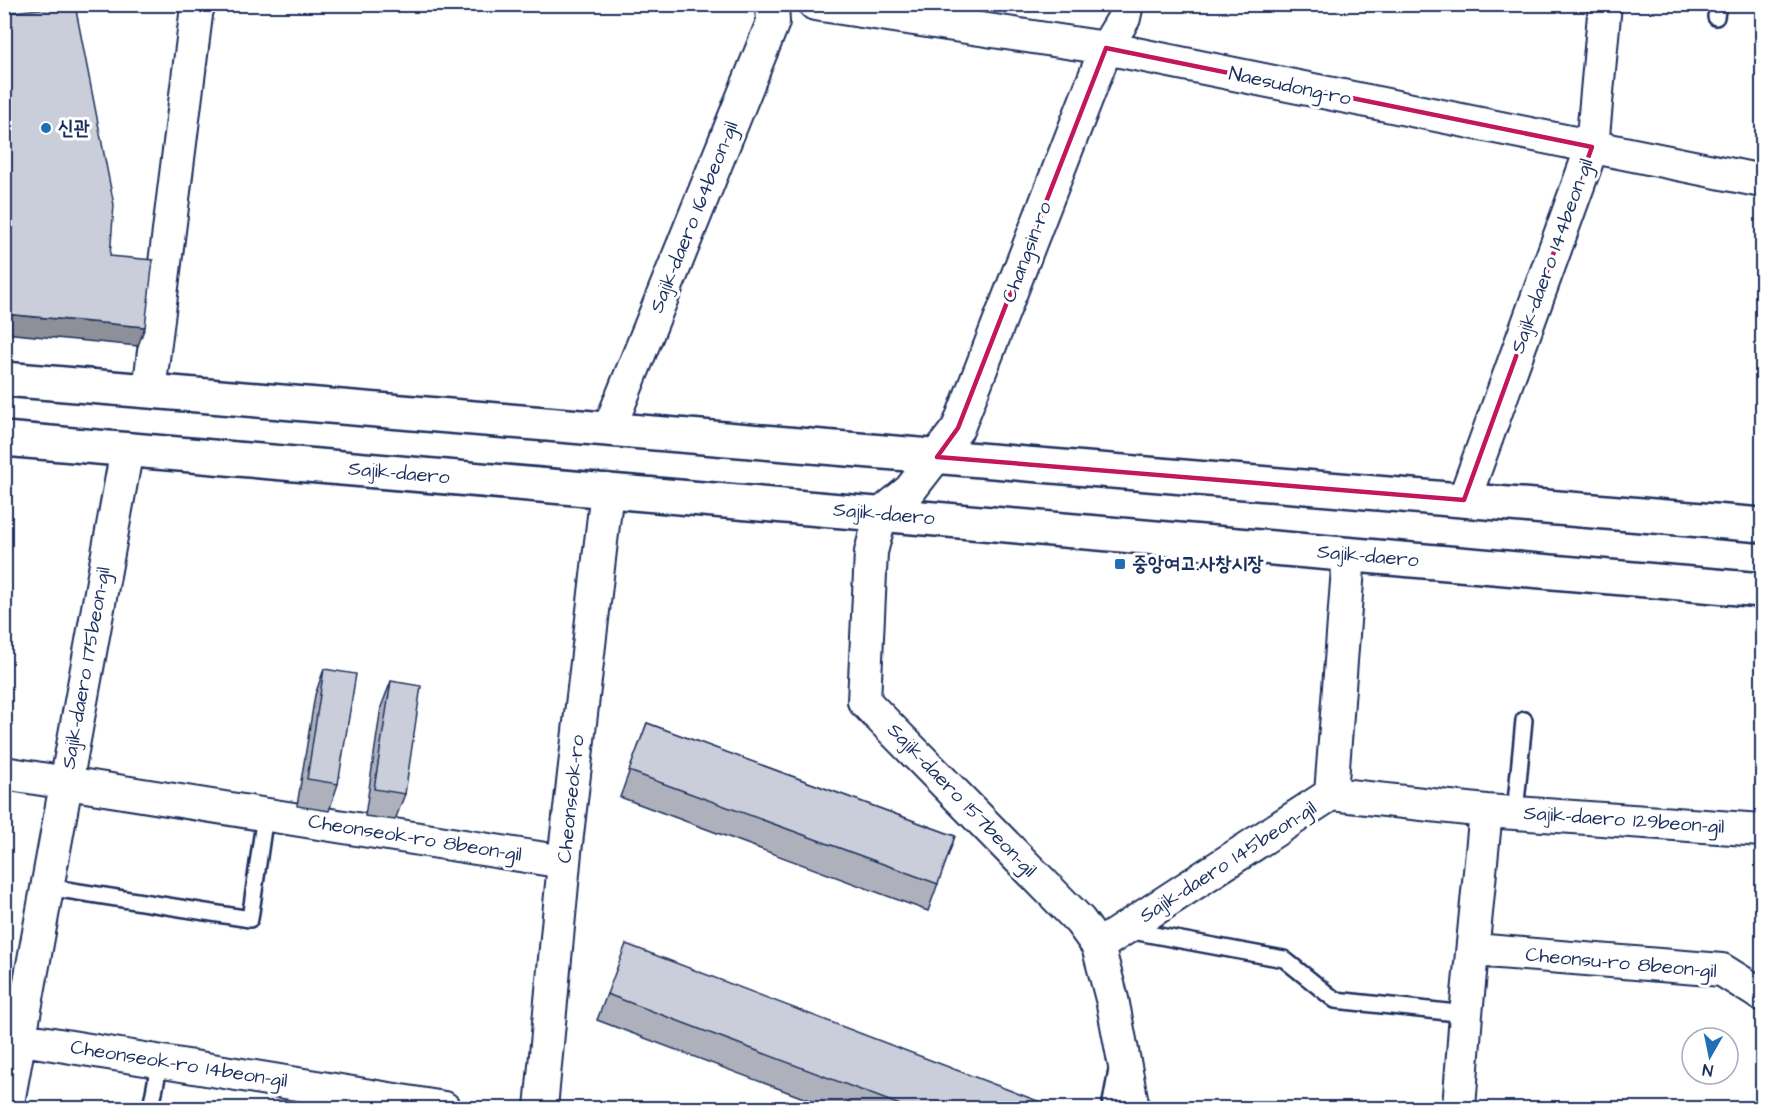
<svg xmlns="http://www.w3.org/2000/svg" width="1767" height="1113" viewBox="0 0 1767 1113" font-family="'Architects Daughter','Poor Story',sans-serif">
<style>
.lines{fill:none;stroke-linecap:round;stroke-linejoin:round}
.service-casing{stroke:#1b2f5e;stroke-width:20}
.minor-casing{stroke:#1b2f5e;stroke-width:36}
.secondary-casing{stroke:#1b2f5e;stroke-width:38}
.service{stroke:#fff;stroke-width:15}
.minor{stroke:#fff;stroke-width:32}
.secondary{stroke:#fff;stroke-width:33}
.wall{fill:#aeb1bb;stroke:#1b2f5e;stroke-width:1.5}
.shaded-wall{fill:#8d9099;stroke:#1b2f5e;stroke-width:1.5}
.building{fill:#caceda;stroke:#1b2f5e;stroke-width:1.5}
.marked{fill:none;stroke:#c2185b;stroke-width:4.5;stroke-linejoin:round}
.poi-dot{fill:#1f6fb2;stroke:#fff;stroke-width:2}
.labels{text-anchor:middle;dominant-baseline:central;stroke-width:6;stroke-linejoin:round;paint-order:stroke}
.street-label{font-size:20px;fill:#1b2f5e;stroke:#fff}
.poi-label{font-size:20px;font-weight:bold;fill:#1b2f5e;stroke:#fff;text-anchor:start}
</style>
<rect width="100%" height="100%" fill="#fff"/>
<filter id="ink" filterUnits="userSpaceOnUse"><feTurbulence type="fractalNoise" baseFrequency=".0167" numOctaves="2"/><feDisplacementMap in="SourceGraphic" scale="12" xChannelSelector="R" yChannelSelector="G"/><feConvolveMatrix kernelMatrix="1 2 1 2 8 2 1 2 1" color-interpolation-filters="sRGB"/></filter>
<g filter="url(#ink)">
<g class="lines">
<defs>
<path id="service" d="M 1716,17 L 1718,4
M 1515,813 L 1524,720
M 47,887 L 250,919 L 265,815
M 1127,930 L 1284,959 L 1335,1000 L 1466,1014
M 151,1108 L 160,1061
M 1110,1108 L 1117,1070"/>
<path id="minor" d="M 815,4 L 1106,48 L 1762,181
M 1127,4 L 1124,18 L 1106,48 L 958,428 L 910,490 L 881,514 L 871,552 L 864,701 L 1080,921 L 1098,946 L 1112,999 L 1133,1108
M 149,391 L 197,7 L 200,4
M 609,429 L 773,22 L 772,4
M 1464,500 L 1592,147 L 1605,4
M 4,773 L 564,862
M 1331,794 L 1486,811 L 1762,830
M 1098,946 L 1331,794 L 1349,555
M 1474,950 L 1722,970 L 1762,995
M 4,1036 L 444,1108
M 7,1108 L 127,449
M 541,1108 L 565,852 L 607,490
M 1459,1108 L 1466,1014 L 1486,811"/>
<path id="secondary" d="M 4,379 L 1762,525
M 4,439 L 1762,590"/>
</defs>
<use href="#service" class="service-casing"/>
<use href="#minor" class="minor-casing"/>
<use href="#secondary" class="secondary-casing"/>
<use href="#service" class="service"/>
<use href="#minor" class="minor"/>
<use href="#secondary" class="secondary"/>
</g>
<path class="wall" d="M 324,669 L 338,784 L 329,811 L 297,806 L 315,695 Z
M 391,681 L 405,794 L 395,820 L 365,816 L 381,707 Z
M 647,723 L 955,836 L 928,911 L 620,797 Z
M 607,994 L 1056,1108 L 830,1108 L 597,1020 Z"/>
<path class="shaded-wall" d="M 4,314 L 145,327 L 138,346 L 4,333 Z"/>
<path class="building" d="M 75,5 L 114,205 L 110,256 L 153,260 L 145,327 L 4,314 L 4,13 Z
M 4,491 L 8,492 L 4,516 Z
M 324,669 L 356,674 L 338,784 L 307,779 Z
M 391,681 L 421,686 L 405,794 L 374,789 Z
M 647,723 L 955,836 L 938,884 L 629,771 Z
M 626,944 L 1056,1108 L 908,1108 L 607,994 Z"/>
</g>
<path class="marked" d="M 1106,48 L 1592,147 L 1464,500 L 937,457 L 958,428 Z"/>
<g class="poi-dot">
<circle cx="46" cy="128" r="6"/>
<rect x="1114" y="558" width="12" height="12" rx="3"/>
</g>
<g class="labels">
<g class="street-label">
<text transform="translate(1290 86) rotate(12)">Naesudong-ro</text>
<text transform="translate(694 217) rotate(-68)">Sajik-daero 164beon-gil</text>
<text transform="translate(1027 252) rotate(-69)">Changsin-ro</text>
<text transform="translate(1552 256) rotate(-70)">Sajik-daero 144beon-gil</text>
<text transform="translate(399 473) rotate(5)">Sajik-daero</text>
<text transform="translate(884 514) rotate(5)">Sajik-daero</text>
<text transform="translate(1368 556) rotate(5)">Sajik-daero</text>
<text transform="translate(86 668) rotate(-80)">Sajik-daero 175beon-gil</text>
<text transform="translate(571 799) rotate(-84)">Cheonseok-ro</text>
<text transform="translate(962 800) rotate(46)">Sajik-daero 157beon-gil</text>
<text transform="translate(1624 820) rotate(4)">Sajik-daero 129beon-gil</text>
<text transform="translate(415 838) rotate(9)">Cheonseok-ro 8beon-gil</text>
<text transform="translate(1228 862) rotate(-33)">Sajik-daero 145beon-gil</text>
<text transform="translate(1621 963) rotate(5)">Cheonsu-ro 8beon-gil</text>
<text transform="translate(179 1064) rotate(9)">Cheonseok-ro 14beon-gil</text>
</g>
<g class="poi-label">
<text x="58" y="128">신관</text>
<text x="1132" y="564">중앙여고.사창시장</text>
</g>
</g>
<rect width="1767" height="1113" fill="none" stroke="#fff" stroke-width="24"/>
<rect x="12" y="12" width="1743" height="1089" fill="none" stroke="#1b2f5e" stroke-width="2" filter="url(#ink)"/>
<g transform="translate(1710 1056) rotate(189)"><circle r="28" fill="#ffffff" stroke="#a4acbf" stroke-width="1.5"/>
<path d="M0-4.5L10 22L0 15L-10 22Z" fill="#1f6fb2"/>
<text y="-9" font-size="16" font-weight="bold" text-anchor="middle" fill="#1b2f5e">N</text>
</g>
</svg>
